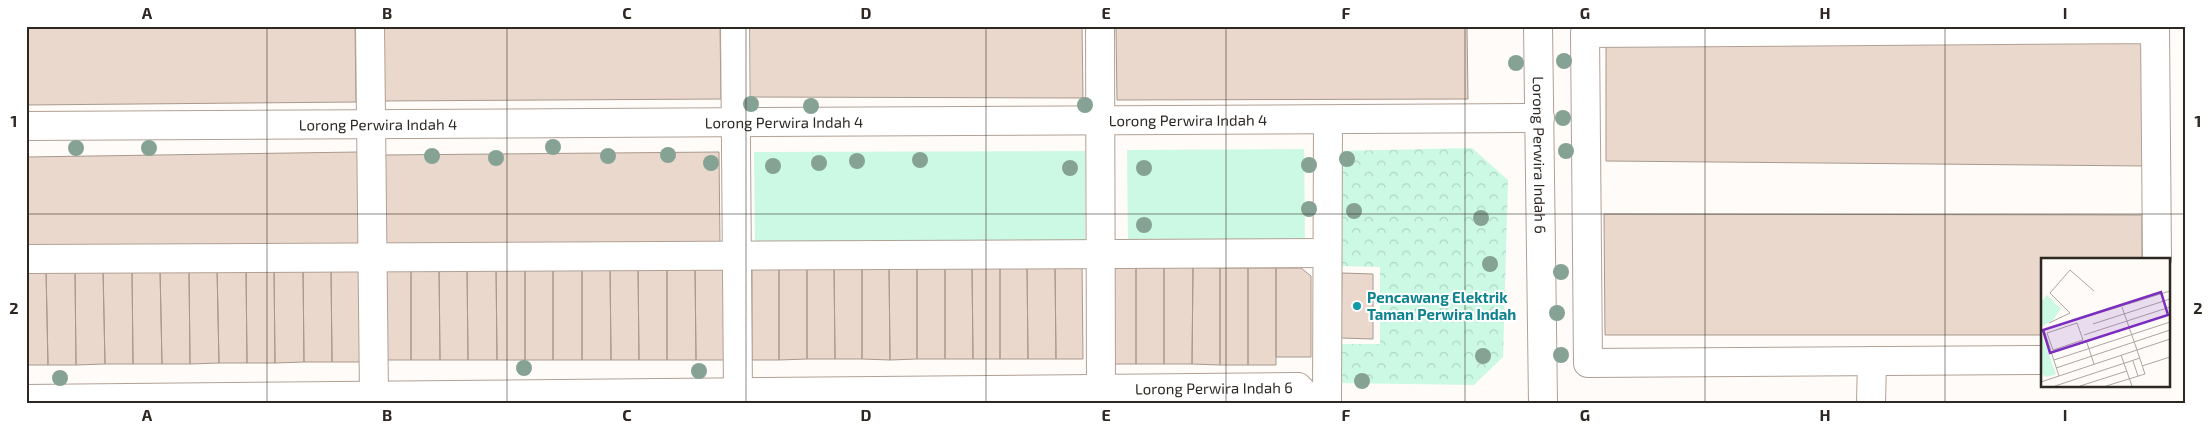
<svg xmlns="http://www.w3.org/2000/svg" width="2212" height="429" viewBox="0 0 2212 429" font-family="'Exo 2',sans-serif">
<style>
.grass{fill:#ccf9e3}
.park{fill:url(#park-crowns)}
.building{fill:#e9d8cb;stroke:#a9998d}
.lines{fill:none;stroke-linecap:round;stroke-linejoin:round}
.minor-casing{stroke:#b1a195;stroke-width:30}
.minor{stroke:#fff;stroke-width:28}
.tree{fill:#86a295}
.grid{fill:none;stroke:#2e2823;stroke-width:1;stroke-opacity:0.55}
.culture-dot{fill:#0f9aa8;stroke:#fff;stroke-width:2}
.labels{text-anchor:middle;dominant-baseline:central;stroke-width:4;stroke-linejoin:round;paint-order:stroke}
.street-label{font-size:15px;fill:#2e2823;stroke:#fff}
.culture-label{font-size:15px;font-weight:bold;fill:#0d838f;stroke:#fff;text-anchor:start}
.inset-road{fill:none;stroke:#aba7a3;stroke-width:1}
.view{fill:#7b2cbf;fill-opacity:0.15;stroke:#7b2cbf;stroke-width:2.5}
.inset-edge{fill:none;stroke:#2e2823;stroke-width:2.5}
.neatline{fill:none;stroke:#2e2823;stroke-width:2}
.grid-label{font-size:16px;text-anchor:middle;font-weight:bold;fill:#2e2823}
</style>
<defs>
<pattern id="park-crowns" width="20" height="18" patternUnits="userSpaceOnUse" patternTransform="scale(1.25)"><rect width="20" height="18" fill="#ccf9e3"/><path d="M2 6a3 3 0 1 1 6 0M12 15a3 3 0 1 1 6 0" fill="none" stroke="#b0d5c2"/></pattern>
</defs>
<rect width="100%" height="100%" fill="#fefbf8"/>
<path class="grass" d="M 1304,149 L 1305,242 L 1128,242 L 1127,150 Z
M 1085,151 L 1085,246 L 755,247 L 754,152 Z"/>
<path class="park" d="M 1472,148 L 1508,180 L 1503,357 L 1474,385 L 1340,383 L 1339,344 L 1380,344 L 1380,267 L 1339,266 L 1339,151 Z"/>
<path class="building" d="M 26,26 L 355,26 L 356,102 L 26,105 Z
M 378,26 L 720,26 L 721,99 L 379,101 Z
M 748,26 L 1082,26 L 1083,98 L 748,97 Z
M 1116,26 L 1467,26 L 1468,99 L 1117,100 Z
M 1606,37 L 2147,42 L 2146,166 L 1606,161 Z
M 358,152 L 360,245 L 26,249 L 26,157 Z
M 719,152 L 720,245 L 385,247 L 384,155 Z
M 1604,214 L 2142,215 L 2142,259 L 2042,259 L 2042,335 L 1605,335 Z
M 1082,263 L 1083,359 L 1056,359 L 1055,264 Z
M 411,264 L 439,264 L 440,360 L 411,360 Z
M 411,264 L 411,360 L 383,360 L 382,265 Z
M 439,264 L 467,265 L 468,360 L 440,360 Z
M 496,264 L 525,265 L 525,360 L 497,360 Z
M 496,264 L 497,360 L 468,360 L 467,265 Z
M 553,264 L 582,264 L 582,360 L 553,360 Z
M 553,264 L 553,360 L 525,360 L 525,265 Z
M 582,264 L 610,264 L 611,360 L 582,360 Z
M 610,264 L 638,264 L 639,360 L 611,360 Z
M 638,264 L 667,264 L 667,360 L 639,360 Z
M 667,264 L 695,264 L 696,360 L 667,360 Z
M 695,264 L 724,264 L 724,360 L 696,360 Z
M 752,264 L 779,264 L 779,360 L 752,360 Z
M 779,264 L 807,264 L 807,359 L 779,360 Z
M 807,264 L 834,264 L 835,359 L 807,359 Z
M 834,264 L 862,264 L 862,359 L 835,359 Z
M 862,264 L 889,264 L 890,360 L 862,359 Z
M 889,264 L 917,264 L 917,359 L 890,360 Z
M 917,264 L 945,264 L 945,359 L 917,359 Z
M 945,264 L 972,264 L 973,359 L 945,359 Z
M 972,264 L 1000,264 L 1000,359 L 973,359 Z
M 1000,264 L 1027,264 L 1028,359 L 1000,359 Z
M 1027,264 L 1055,264 L 1056,359 L 1028,359 Z
M 331,266 L 332,362 L 304,362 L 303,267 Z
M 331,266 L 360,266 L 361,362 L 332,362 Z
M 246,267 L 247,363 L 219,363 L 217,268 Z
M 246,267 L 274,267 L 275,363 L 247,363 Z
M 274,267 L 303,267 L 304,362 L 275,363 Z
M 1109,267 L 1136,267 L 1136,364 L 1109,364 Z
M 1136,267 L 1164,267 L 1164,364 L 1136,364 Z
M 1164,267 L 1193,267 L 1192,364 L 1164,364 Z
M 1193,267 L 1220,268 L 1220,365 L 1192,364 Z
M 132,268 L 133,364 L 105,364 L 103,269 Z
M 132,268 L 160,269 L 162,364 L 133,364 Z
M 189,268 L 190,364 L 162,364 L 160,269 Z
M 189,268 L 217,268 L 219,363 L 190,364 Z
M 1220,268 L 1248,268 L 1248,365 L 1220,365 Z
M 1248,268 L 1276,268 L 1276,365 L 1248,365 Z
M 1276,268 L 1301,268 L 1311,276 L 1311,357 L 1276,357 Z
M 46,269 L 48,365 L 26,365 L 26,270 Z
M 46,269 L 75,269 L 76,365 L 48,365 Z
M 75,269 L 103,269 L 105,364 L 76,365 Z
M 1342,273 L 1373,274 L 1373,339 L 1341,338 Z"/>
<g class="lines">
<defs>
<g id="minor">
<path d="M 370,26 L 374,396"/>
<path d="M 735,26 L 738,393"/>
<path d="M 1100,26 L 1101,390"/>
<path id="s1" d="M 1538,26 L 1543,403"/>
<path id="s2" d="M 26,126 L 1540,118"/>
<path d="M 26,259 L 1327,253"/>
<path d="M 2042,360 L 1588,363 L 1585,33 L 2155,29 L 2157,259"/>
<path id="s3" d="M 26,399 L 1298,387 L 1313,403"/>
<path d="M 1327,403 L 1328,120"/>
<path d="M 1871,403 L 1872,361"/>
</g>
</defs>
<use href="#minor" class="minor-casing"/>
<use href="#minor" class="minor"/>
</g>
<g class="tree">
<circle cx="1564" cy="61" r="8"/>
<circle cx="1516" cy="63" r="8"/>
<circle cx="751" cy="104" r="8"/>
<circle cx="1085" cy="105" r="8"/>
<circle cx="811" cy="106" r="8"/>
<circle cx="1563" cy="118" r="8"/>
<circle cx="553" cy="147" r="8"/>
<circle cx="76" cy="148" r="8"/>
<circle cx="149" cy="148" r="8"/>
<circle cx="1566" cy="151" r="8"/>
<circle cx="668" cy="155" r="8"/>
<circle cx="432" cy="156" r="8"/>
<circle cx="608" cy="156" r="8"/>
<circle cx="496" cy="158" r="8"/>
<circle cx="1347" cy="159" r="8"/>
<circle cx="920" cy="160" r="8"/>
<circle cx="857" cy="161" r="8"/>
<circle cx="711" cy="163" r="8"/>
<circle cx="819" cy="163" r="8"/>
<circle cx="1309" cy="165" r="8"/>
<circle cx="773" cy="166" r="8"/>
<circle cx="1070" cy="168" r="8"/>
<circle cx="1144" cy="168" r="8"/>
<circle cx="1309" cy="209" r="8"/>
<circle cx="1354" cy="211" r="8"/>
<circle cx="1481" cy="218" r="8"/>
<circle cx="1144" cy="225" r="8"/>
<circle cx="1490" cy="264" r="8"/>
<circle cx="1561" cy="272" r="8"/>
<circle cx="1557" cy="313" r="8"/>
<circle cx="1561" cy="355" r="8"/>
<circle cx="1483" cy="356" r="8"/>
<circle cx="524" cy="368" r="8"/>
<circle cx="699" cy="371" r="8"/>
<circle cx="60" cy="378" r="8"/>
<circle cx="1362" cy="381" r="8"/>
</g>
<path class="grid" d="M 267,26 L 267,403M 507,26 L 507,403M 746,26 L 746,403M 986,26 L 986,403M 1226,26 L 1226,403M 1465,26 L 1465,403M 1705,26 L 1705,403M 1945,26 L 1945,403M 26,214 L 2186,214"/>
<circle class="culture-dot" cx="1357" cy="306" r="5"/>
<g class="labels">
<g class="street-label">
<text stroke="none"><textPath href="#s2" startOffset="1162">Lorong Perwira Indah 4</textPath></text>
<text stroke="none"><textPath href="#s2" startOffset="758">Lorong Perwira Indah 4</textPath></text>
<text stroke="none"><textPath href="#s2" startOffset="352">Lorong Perwira Indah 4</textPath></text>
<text stroke="none"><textPath href="#s1" startOffset="129">Lorong Perwira Indah 6</textPath></text>
<text stroke="none"><textPath href="#s3" startOffset="1188">Lorong Perwira Indah 6</textPath></text>
</g>
<g class="culture-label">
<text x="1367" y="297">Pencawang Elektrik<tspan x="1367" dy="17">Taman Perwira Indah</tspan></text>
</g>
</g>
<g transform="translate(2041 258)">
<rect width="129" height="129" fill="#fefbf8"/>
<path d="M 6,37 L 20,51 L 12,62 L 0,69 L 0,44 ZM 0,75 L 15,116 L 6,119 L 0,116 Z" fill="#ccf9e3"/>
<path class="inset-road" d="M 81,49 L 96,92M 8,65 L 29,55 L 9,35 L 29,12 L 53,33M 36,65 L 42,82 L 12,92 L 6,75 ZM 52,66 L 129,41M 43,77 L 129,49M 45,82 L 53,106M 10,95 L 129,56M 80,97 L 91,128M 13,102 L 129,64M 92,103 L 97,118M 101,108 L 129,99M 15,110 L 129,72M 18,118 L 3,72 L 129,33M 0,124 L 129,81M 14,128 L 99,100M 39,128 L 86,113M 65,128 L 104,116 L 96,92"/>
<path class="view" d="M 120,34 L 127,57 L 9,95 L 2,72 Z"/>
<rect width="129" height="129" class="inset-edge"/>
</g>
<rect width="2212" height="429" fill="none" stroke="#ffffff" stroke-width="55"/>
<rect x="28" y="28" width="2156" height="374" class="neatline"/>
<g class="grid-label">
<text x="147" y="19">A</text>
<text x="387" y="19">B</text>
<text x="627" y="19">C</text>
<text x="866" y="19">D</text>
<text x="1106" y="19">E</text>
<text x="1346" y="19">F</text>
<text x="1585" y="19">G</text>
<text x="1825" y="19">H</text>
<text x="2065" y="19">I</text>
<text x="14" y="127">1</text>
<text x="2198" y="127">1</text>
<text x="14" y="314">2</text>
<text x="2198" y="314">2</text>
<text x="147" y="421">A</text>
<text x="387" y="421">B</text>
<text x="627" y="421">C</text>
<text x="866" y="421">D</text>
<text x="1106" y="421">E</text>
<text x="1346" y="421">F</text>
<text x="1585" y="421">G</text>
<text x="1825" y="421">H</text>
<text x="2065" y="421">I</text>
</g>
</svg>
